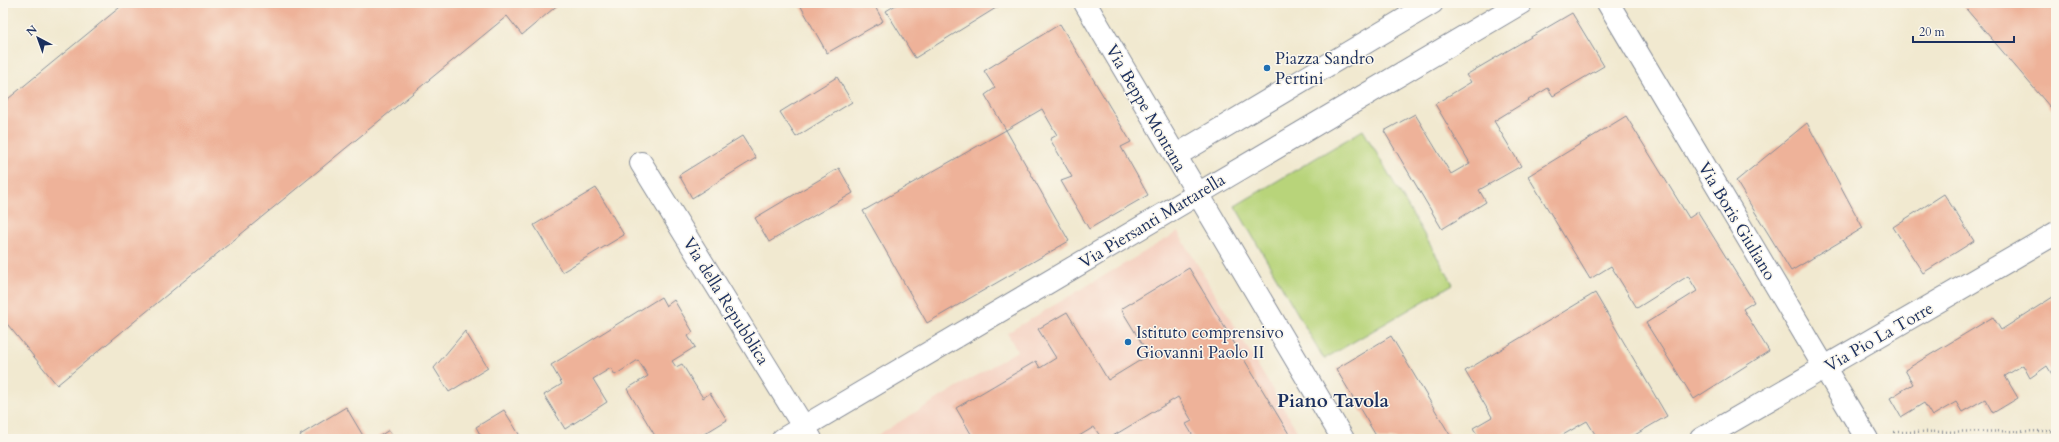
<svg xmlns="http://www.w3.org/2000/svg" width="2059" height="442" viewBox="0 0 2059 442" font-family="Cardo,serif">
<style>
.built{fill:#f5d2c2}
.green{fill:#b8d47a;stroke:#6a826c}
.building{fill:#eeb299}
.lines{fill:none;stroke-linecap:round;stroke-linejoin:round}
.minor-casing{stroke:#868c97;stroke-width:24}
.path{stroke:#868c97;stroke-width:2.5;stroke-dasharray:1 3;stroke-linecap:butt}
.minor{stroke:#fff;stroke-width:22}
.poi-dot{fill:#1f6fb2;stroke:#fbf7ec;stroke-width:1.5}
.labels{text-anchor:middle;dominant-baseline:central;stroke-width:3;stroke-linejoin:round;paint-order:stroke}
.poi-label{font-size:17px;fill:#1b2f5e;stroke:#fbf7ec;text-anchor:start}
.street-label{font-size:17px;fill:#1b2f5e;stroke:#fbf7ec}
.quarter-label{font-size:19px;font-weight:bold;fill:#1b2f5e;stroke:#fbf7ec}
</style>
<rect width="100%" height="100%" fill="#fbf7ec"/>
<filter id="ink" filterUnits="userSpaceOnUse"><feTurbulence type="fractalNoise" baseFrequency=".025" numOctaves="2"/><feDisplacementMap in="SourceGraphic" scale="8" xChannelSelector="R" yChannelSelector="G"/><feConvolveMatrix kernelMatrix="1 2 1 2 8 2 1 2 1" color-interpolation-filters="sRGB"/></filter>
<filter id="wash" filterUnits="userSpaceOnUse"><feTurbulence type="fractalNoise" baseFrequency=".012" numOctaves="4" result="noise"/><feDisplacementMap in="SourceGraphic" scale="16" xChannelSelector="R" yChannelSelector="G"/><feGaussianBlur stdDeviation="0.9" result="paint"/><feColorMatrix in="noise" values="0 0 0 0 0 0 0 0 0 0 0 0 0 0 0 0 0 1.4 0 .05"/><feComposite in="paint" operator="in"/></filter>
<g filter="url(#wash)">
<rect width="100%" height="100%" fill="#f1e9d0"/>
<path class="built" d="M 1178,232 L 1302,439 L 871,439 L 1017,351 L 1007,333 Z"/>
<path class="green" d="M 1363,130 L 1453,284 L 1324,359 L 1235,206 Z"/>
<g id="blocks">
<path class="building" d="M 125,3 L 560,3 L 522,35 L 507,16 L 57,385 L 3,319 L 3,103 Z
M 799,3 L 873,3 L 883,21 L 827,53 Z
M 899,3 L 1004,3 L 915,58 L 886,11 Z
M 1961,3 L 2056,3 L 2056,114 L 2027,80 Z
M 1572,13 L 1604,66 L 1553,96 L 1548,88 L 1494,121 L 1521,166 L 1479,190 L 1486,202 L 1442,229 L 1384,131 L 1415,114 L 1451,174 L 1470,163 L 1435,104 L 1471,82 L 1466,75 Z
M 1060,24 L 1131,142 L 1121,147 L 1148,195 L 1089,229 L 1061,181 L 1072,177 L 1050,139 L 1057,135 L 1042,109 L 1006,130 L 1069,241 L 927,323 L 863,211 L 1006,130 L 985,95 L 995,88 L 984,71 Z
M 837,77 L 852,102 L 796,137 L 780,112 Z
M 1626,116 L 1689,218 L 1698,212 L 1754,302 L 1743,309 L 1769,351 L 1694,399 L 1646,323 L 1697,291 L 1688,276 L 1637,308 L 1611,266 L 1590,279 L 1528,176 Z
M 1807,123 L 1863,228 L 1791,271 L 1736,181 Z
M 742,136 L 756,158 L 692,198 L 679,175 Z
M 839,168 L 853,193 L 769,242 L 755,218 Z
M 596,188 L 624,235 L 562,272 L 534,225 Z
M 1944,194 L 1974,241 L 1923,273 L 1893,227 Z
M 1189,268 L 1292,439 L 1195,439 L 1186,424 L 1192,421 L 1178,397 L 1108,439 L 1102,439 L 1094,427 L 1074,439 L 974,439 L 956,408 L 1036,361 L 1040,368 L 1056,358 L 1038,329 L 1067,312 L 1108,380 L 1149,355 L 1121,309 Z
M 1595,293 L 1667,416 L 1628,439 L 1598,439 L 1587,421 L 1556,439 L 1480,439 L 1473,428 L 1492,417 L 1465,371 Z
M 2056,295 L 2056,381 L 2047,366 L 2030,378 L 2023,365 L 2005,376 L 2018,398 L 1993,413 L 1985,399 L 1962,412 L 1956,402 L 1932,416 L 1924,403 L 1901,417 L 1890,398 L 1913,384 L 1905,370 L 1993,317 L 2001,330 Z
M 661,297 L 666,306 L 674,300 L 693,332 L 688,336 L 695,347 L 672,361 L 676,367 L 682,364 L 703,398 L 710,393 L 727,420 L 696,439 L 657,439 L 627,389 L 648,376 L 638,360 L 615,375 L 611,368 L 593,379 L 607,402 L 565,429 L 544,395 L 562,384 L 551,365 Z
M 465,331 L 488,368 L 449,392 L 434,368 Z
M 1391,336 L 1450,435 L 1443,439 L 1378,439 L 1336,369 Z
M 346,407 L 365,439 L 302,439 L 300,435 Z
M 504,410 L 522,439 L 480,439 L 482,438 L 476,427 Z
M 389,430 L 395,439 L 375,439 Z"/>
</g>
</g>
<g filter="url(#ink)">
<use href="#blocks" fill-opacity="0" stroke="#868c97" stroke-width="1"/>
<g class="lines">
<defs>
<path id="minor" d="M 1085,3 L 1343,439
M 1608,3 L 1867,439
M 1175,156 L 1432,3
M 641,163 L 811,439
M 783,439 L 1521,3
M 1701,439 L 2056,233"/>
</defs>
<use href="#minor" class="minor-casing"/>
<path class="path" d="M 1894,432 L 2056,431"/>
<use href="#minor" class="minor"/>
</g>
</g>
<g class="poi-dot">
<circle cx="1267" cy="68" r="4"/>
<circle cx="1128" cy="342" r="4"/>
</g>
<g class="labels">
<g class="poi-label">
<text x="1275" y="58">Piazza Sandro<tspan x="1275" dy="20">Pertini</tspan></text>
<text x="1136" y="332">Istituto comprensivo<tspan x="1136" dy="20">Giovanni Paolo II</tspan></text>
</g>
<g class="street-label">
<text transform="translate(1146 108) rotate(60)">Via Beppe Montana</text>
<text transform="translate(1152 221) rotate(-31)">Via Piersanti Mattarella</text>
<text transform="translate(1737 221) rotate(59)">Via Boris Giuliano</text>
<text transform="translate(726 301) rotate(58)">Via della Repubblica</text>
<text transform="translate(1879 337) rotate(-30)">Via Pio La Torre</text>
</g>
<g class="quarter-label">
<text x="1333" y="401">Piano Tavola</text>
</g>
</g>
<rect width="2059" height="442" fill="none" stroke="#fbf7ec" stroke-width="16"/>
<g transform="translate(38 38) rotate(319)" stroke="#fbf7ec" stroke-width="3" paint-order="stroke">
<path d="M0-3L7 15L0 10L-7 15Z" fill="#1b2f5e"/>
<text y="-6" font-size="11" font-weight="bold" text-anchor="middle" fill="#1b2f5e">N</text>
</g>
<path d="M1913 36v6h101v-6" fill="none" stroke="#1b2f5e" stroke-width="2"/>
<text x="1919" y="36" font-size="12" fill="#1b2f5e" stroke="#fbf7ec" stroke-width="3" paint-order="stroke">20 m</text>
</svg>
